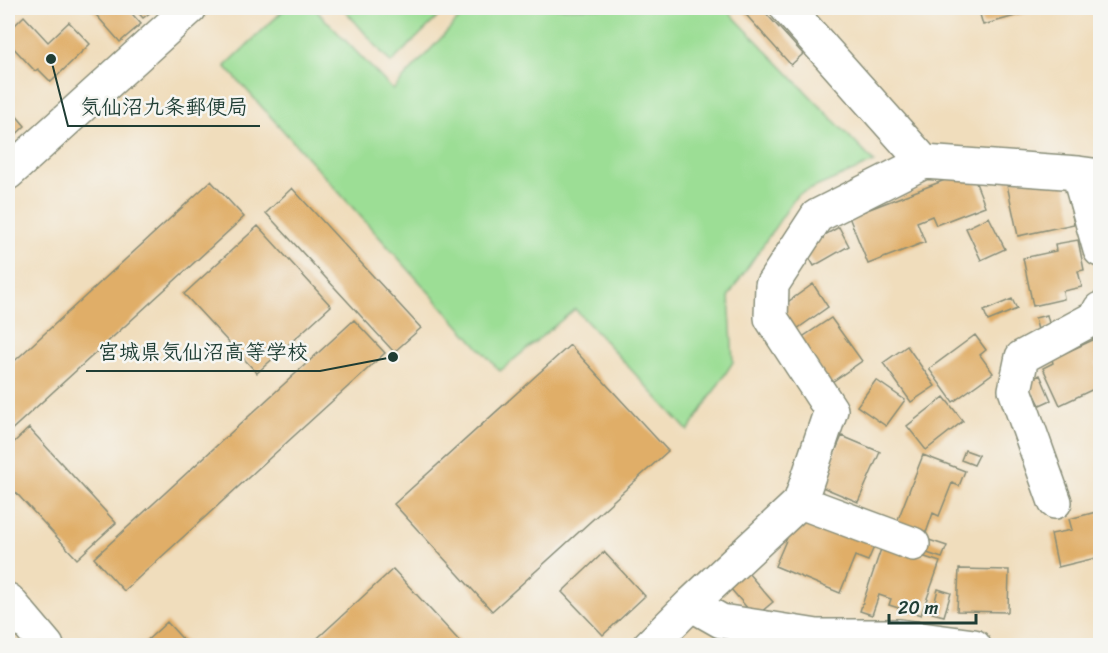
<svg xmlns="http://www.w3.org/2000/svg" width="1108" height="653" viewBox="0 0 1108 653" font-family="Sriracha,'Klee One',sans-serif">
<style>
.green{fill:#9cde95;stroke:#5e8e64;stroke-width:1.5}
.building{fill:#e0ae67}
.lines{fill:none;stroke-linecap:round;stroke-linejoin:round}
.minor-casing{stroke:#888d78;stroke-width:36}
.minor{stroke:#fff;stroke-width:33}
.leader{fill:none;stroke:#1f3d34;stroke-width:2}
.callout-dot{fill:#1f3d34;stroke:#f6f6f2;stroke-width:2}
.callout-label{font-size:21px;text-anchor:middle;font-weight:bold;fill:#1f3d34;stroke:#f6f6f2;stroke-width:5;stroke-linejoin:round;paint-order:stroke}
</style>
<rect width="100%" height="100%" fill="#f6f6f2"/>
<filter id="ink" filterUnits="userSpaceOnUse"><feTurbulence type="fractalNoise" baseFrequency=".0167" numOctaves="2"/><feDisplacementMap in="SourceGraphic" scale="12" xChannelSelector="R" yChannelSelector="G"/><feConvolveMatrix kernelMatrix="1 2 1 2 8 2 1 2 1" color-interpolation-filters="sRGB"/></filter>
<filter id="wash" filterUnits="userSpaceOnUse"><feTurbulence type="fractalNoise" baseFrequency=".008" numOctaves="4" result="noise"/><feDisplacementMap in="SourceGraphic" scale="24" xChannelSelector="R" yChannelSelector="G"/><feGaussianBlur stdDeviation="1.35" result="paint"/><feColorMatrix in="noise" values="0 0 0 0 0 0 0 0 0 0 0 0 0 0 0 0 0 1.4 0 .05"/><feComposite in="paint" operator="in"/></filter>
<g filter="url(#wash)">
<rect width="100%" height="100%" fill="#f0ddbc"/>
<path class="green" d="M 286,8 L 314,8 L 393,90 L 469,8 L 725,8 L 874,162 L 797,195 L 729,295 L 733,362 L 688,431 L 575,309 L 500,371 L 225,66 Z
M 343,8 L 447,8 L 391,63 Z"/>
<g id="blocks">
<path class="building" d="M 90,8 L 127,8 L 141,24 L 120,42 Z
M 134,8 L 156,8 L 143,18 Z
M 740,8 L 761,8 L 803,54 L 791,65 Z
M 991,8 L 1044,8 L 983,25 L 979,11 Z
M 24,16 L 48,42 L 69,22 L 90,44 L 51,82 L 38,69 L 35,71 L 8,42 L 8,32 Z
M 9,107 L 25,126 L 8,142 L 8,108 Z
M 971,170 L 985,206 L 936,225 L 932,216 L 917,222 L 925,242 L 868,264 L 849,217 Z
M 1064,178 L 1074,224 L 1018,236 L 1006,180 Z
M 211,181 L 244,217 L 8,433 L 8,367 Z
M 292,188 L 421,328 L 394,352 L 266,213 Z
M 989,217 L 1005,249 L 981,260 L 966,228 Z
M 258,226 L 331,306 L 257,373 L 184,294 Z
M 839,227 L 849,246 L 814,266 L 803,247 Z
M 1078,240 L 1084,270 L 1078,271 L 1082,287 L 1063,291 L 1064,299 L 1033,306 L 1023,258 L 1056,251 L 1055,244 Z
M 813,284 L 828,307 L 794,331 L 778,309 Z
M 1012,299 L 1017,309 L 988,321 L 984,311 Z
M 1047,315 L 1050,327 L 1038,330 L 1035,318 Z
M 831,318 L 862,361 L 829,384 L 798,340 Z
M 354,320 L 385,353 L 124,591 L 94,558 Z
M 975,335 L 986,350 L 980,355 L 993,373 L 953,402 L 929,369 Z
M 1095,339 L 1100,351 L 1100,361 L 1096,363 L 1100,373 L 1100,386 L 1060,405 L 1043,368 L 1053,363 L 1052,359 Z
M 570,345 L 668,451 L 492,611 L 394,504 Z
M 907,346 L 935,386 L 911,402 L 883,363 Z
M 1040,375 L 1051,400 L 1040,405 L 1028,381 Z
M 876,380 L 905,400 L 886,426 L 857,406 Z
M 944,397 L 963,421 L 926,450 L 907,426 Z
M 29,428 L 116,523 L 77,559 L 8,484 L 8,448 Z
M 842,436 L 880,452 L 858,502 L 820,486 Z
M 965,450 L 979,455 L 974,465 L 961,460 Z
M 923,455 L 965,471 L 959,486 L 952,483 L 939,516 L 933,513 L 926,533 L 897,522 Z
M 799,510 L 876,542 L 868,561 L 855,556 L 840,593 L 775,566 Z
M 1100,511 L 1100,557 L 1058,567 L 1051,534 L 1072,530 L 1069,519 Z
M 926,539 L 947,546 L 942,558 L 921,551 Z
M 883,543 L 940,562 L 921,615 L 889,605 L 891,599 L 879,595 L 872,615 L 860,611 Z
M 604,552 L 645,596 L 603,635 L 562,592 Z
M 742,566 L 773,602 L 755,617 L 724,581 Z
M 393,569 L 464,646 L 309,646 Z
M 959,569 L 1009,570 L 1008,612 L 957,611 Z
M 938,589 L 951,593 L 944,616 L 932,613 Z
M 167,622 L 189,646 L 141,646 Z"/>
</g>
</g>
<g filter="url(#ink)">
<use href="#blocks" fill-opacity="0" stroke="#888d78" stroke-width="1.5"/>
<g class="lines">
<defs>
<path id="minor" d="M 787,8 L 924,162
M 8,173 L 190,8
M 1078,173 L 1100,250
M 800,502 L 913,544
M 1055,502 L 1015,390 L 1022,357 L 1096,317 L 1100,309
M 8,600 L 47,646
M 691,604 L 721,621 L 817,636 L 899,636 L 974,646
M 649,646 L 691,604 L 800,502 L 831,410 L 771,318 L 772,285 L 817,216 L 924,162 L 1078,173 L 1100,176"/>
</defs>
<use href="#minor" class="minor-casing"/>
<use href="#minor" class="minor"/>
</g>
</g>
<path class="leader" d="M51 59L68 126H260M393 357L320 371H86"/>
<g class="callout-dot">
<circle cx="51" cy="59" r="6"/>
<circle cx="393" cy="357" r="6"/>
</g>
<g class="callout-label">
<text x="164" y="114">気仙沼九条郵便局</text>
<text x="203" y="359">宮城県気仙沼高等学校</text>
</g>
<rect width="1108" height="653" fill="none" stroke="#f6f6f2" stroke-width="30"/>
<path d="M889 614v9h87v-9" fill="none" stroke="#1f3d34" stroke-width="3"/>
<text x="898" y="614" font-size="18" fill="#1f3d34" stroke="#f6f6f2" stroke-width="4.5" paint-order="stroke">20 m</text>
</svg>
